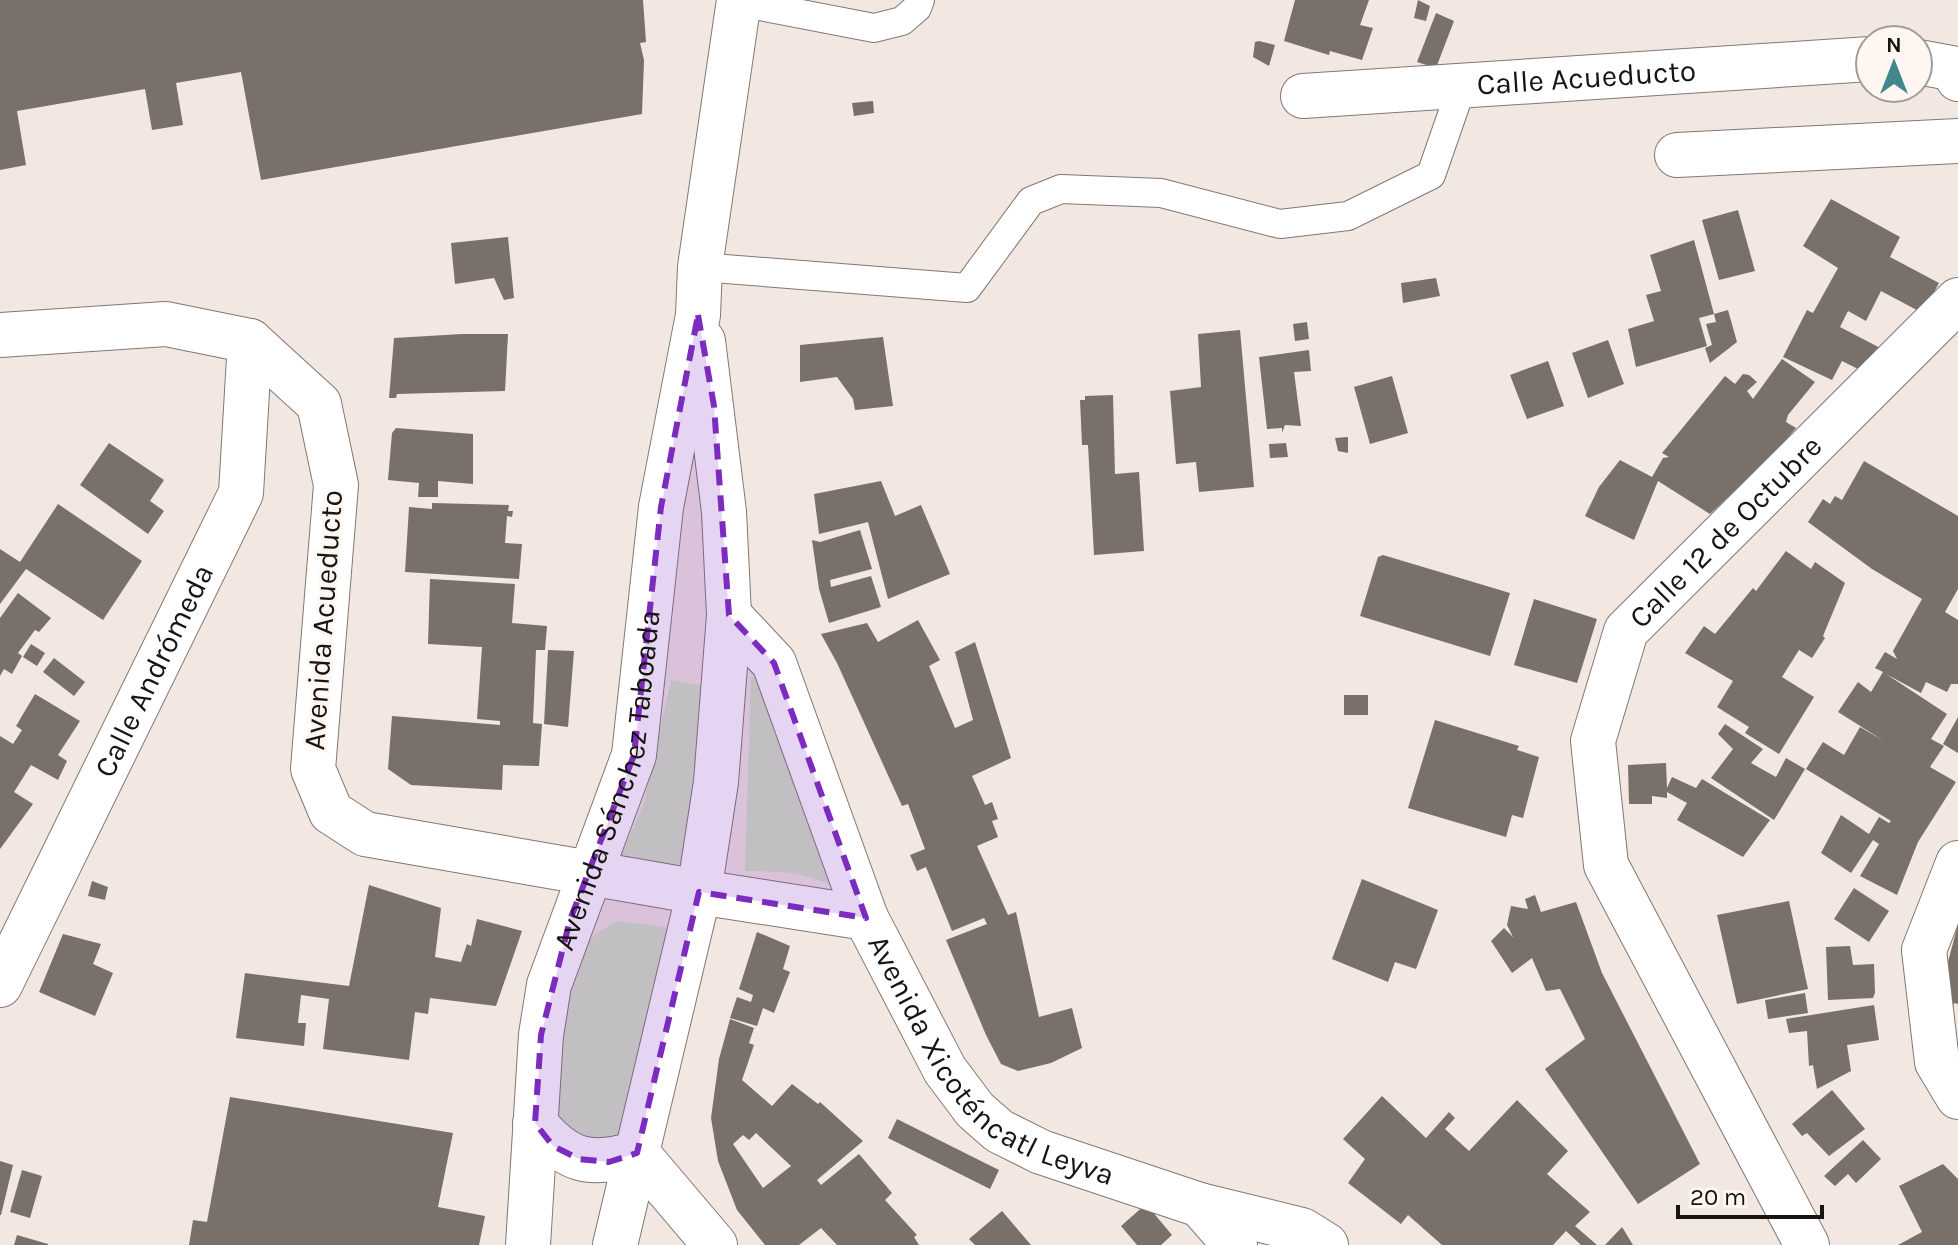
<svg xmlns="http://www.w3.org/2000/svg" width="1958" height="1245" viewBox="0 0 1958 1245" font-family="Karla,sans-serif">
<style>
.green{fill:#d2e4c3}
.building{fill:#787069;fill-rule:evenodd}
.lines{fill:none;stroke-linecap:round;stroke-linejoin:round}
.service-casing{stroke:#807871;stroke-width:30}
.minor-casing{stroke:#807871;stroke-width:46}
.tertiary-casing{stroke:#807871;stroke-width:46}
.secondary-casing{stroke:#807871;stroke-width:46}
.service{stroke:#fff;stroke-width:28}
.minor{stroke:#fff;stroke-width:44}
.tertiary{stroke:#fff;stroke-width:44}
.secondary{stroke:#fff;stroke-width:44}
.marked{fill:#7b2cbf;fill-opacity:0.2;stroke:#7b2cbf;stroke-width:6;stroke-dasharray:16 10;stroke-linejoin:round}
.labels{text-anchor:middle;dominant-baseline:central;stroke-width:6;stroke-linejoin:round;paint-order:stroke}
.street-label{font-size:30px;fill:#171412;stroke:#fef6f0}
</style>
<rect width="100%" height="100%" fill="#f2e8e1"/>
<path class="green" d="M 758,675 L 844,892 C 811,872 782,871 745,871 L 751,677 Z
M 671,680 L 706,686 L 687,856 L 679,867 L 619,861 L 644,803 Z
M 617,921 L 665,927 L 670,935 L 619,1139 L 611,1143 L 574,1135 L 562,1123 L 548,1084 L 576,958 L 594,935 Z"/>
<path class="building" d="M 0,0 L 643,0 L 646,42 L 640,43 L 644,60 L 642,114 L 261,180 L 241,72 L 176,83 L 183,125 L 152,130 L 145,89 L 17,111 L 26,165 L 0,170 Z
M 1295,0 L 1369,0 L 1360,25 L 1373,28 L 1362,60 L 1330,51 L 1329,55 L 1284,41 Z
M 1418,0 L 1430,6 L 1426,21 L 1414,18 Z
M 1436,13 L 1454,21 L 1436,68 L 1417,62 Z
M 1259,41 L 1275,45 L 1269,66 L 1253,57 L 1255,42 Z
M 873,101 L 874,113 L 854,116 L 852,103 Z
M 1831,199 L 1900,237 L 1890,257 L 1939,283 L 1928,303 L 1928,316 L 1881,291 L 1866,321 L 1848,311 L 1840,327 L 1888,352 L 1864,372 L 1842,361 L 1832,380 L 1783,357 L 1807,310 L 1813,313 L 1838,268 L 1803,246 Z
M 1738,210 L 1755,271 L 1719,280 L 1702,220 Z
M 508,237 L 514,298 L 504,300 L 494,278 L 455,284 L 451,243 Z
M 1694,240 L 1714,314 L 1699,318 L 1707,346 L 1636,367 L 1628,329 L 1654,321 L 1646,295 L 1661,291 L 1650,255 Z
M 1436,278 L 1440,296 L 1403,303 L 1401,283 Z
M 1728,310 L 1737,342 L 1710,363 L 1705,348 L 1712,345 L 1706,324 L 1716,322 L 1714,314 Z
M 1307,322 L 1309,339 L 1295,341 L 1293,324 Z
M 1240,330 L 1254,487 L 1199,492 L 1196,462 L 1176,464 L 1170,391 L 1201,387 L 1198,334 Z
M 462,334 L 508,334 L 505,391 L 397,394 L 396,398 L 389,398 L 394,338 Z
M 883,337 L 893,406 L 855,410 L 853,399 L 837,377 L 800,382 L 800,345 Z
M 1608,340 L 1624,384 L 1588,398 L 1572,353 Z
M 1309,350 L 1311,371 L 1294,372 L 1301,426 L 1285,425 L 1282,433 L 1282,428 L 1267,429 L 1259,357 Z
M 1782,359 L 1815,382 L 1788,415 L 1786,422 L 1796,428 L 1776,452 L 1710,514 L 1658,481 L 1634,540 L 1585,516 L 1599,487 L 1620,460 L 1652,477 L 1663,458 L 1669,457 L 1662,453 L 1725,376 L 1735,384 L 1743,374 L 1749,375 L 1757,382 L 1747,391 L 1753,399 Z
M 1548,361 L 1564,406 L 1527,419 L 1510,375 Z
M 1392,376 L 1408,433 L 1370,444 L 1354,387 Z
M 1113,395 L 1115,474 L 1139,472 L 1144,551 L 1094,555 L 1088,445 L 1082,445 L 1080,400 L 1085,400 L 1085,396 Z
M 396,428 L 473,434 L 473,484 L 438,481 L 438,497 L 418,497 L 419,483 L 388,480 L 392,433 Z
M 1348,437 L 1348,453 L 1338,451 L 1335,438 Z
M 109,443 L 164,480 L 150,501 L 164,511 L 148,534 L 80,485 Z
M 1286,443 L 1288,457 L 1270,458 L 1269,444 Z
M 1864,461 L 1958,516 L 1958,589 L 1945,612 L 1958,620 L 1958,684 L 1951,684 L 1947,692 L 1926,682 L 1921,693 L 1886,674 L 1947,714 L 1931,739 L 1944,746 L 1930,767 L 1956,782 L 1918,842 L 1897,895 L 1860,876 L 1879,844 L 1873,840 L 1851,873 L 1821,853 L 1841,815 L 1869,834 L 1879,817 L 1889,823 L 1891,821 L 1806,769 L 1823,742 L 1844,755 L 1860,727 L 1884,741 L 1838,712 L 1858,682 L 1871,692 L 1883,672 L 1875,668 L 1885,652 L 1897,659 L 1893,651 L 1922,599 L 1872,569 L 1808,522 L 1823,499 L 1830,504 L 1835,496 L 1842,500 Z
M 881,481 L 895,516 L 921,505 L 950,574 L 888,599 L 868,522 L 819,534 L 814,494 Z
M 432,503 L 509,505 L 508,511 L 513,511 L 512,517 L 507,516 L 505,543 L 522,544 L 519,579 L 405,572 L 409,507 L 432,509 Z
M 58,504 L 142,561 L 103,620 L 26,569 L 0,604 L 0,549 L 20,562 Z
M 860,530 L 872,569 L 830,580 L 831,587 L 871,576 L 881,607 L 829,623 L 819,589 L 812,540 L 820,542 Z
M 1786,551 L 1811,569 L 1815,562 L 1845,583 L 1823,636 L 1825,638 L 1812,658 L 1799,650 L 1782,677 L 1814,697 L 1779,754 L 1745,733 L 1749,727 L 1717,707 L 1733,681 L 1685,653 L 1704,626 L 1715,634 L 1753,588 L 1756,591 Z
M 1383,555 L 1510,593 L 1490,656 L 1360,616 L 1378,557 Z
M 430,579 L 515,584 L 512,623 L 547,626 L 545,650 L 536,650 L 533,723 L 542,724 L 539,766 L 503,765 L 502,790 L 411,785 L 388,769 L 392,716 L 500,725 L 500,721 L 477,719 L 482,647 L 428,644 Z
M 18,593 L 51,618 L 39,632 L 35,630 L 18,653 L 22,656 L 12,674 L 4,669 L 0,676 L 0,618 Z
M 1534,599 L 1597,619 L 1577,683 L 1514,665 Z
M 918,620 L 940,660 L 929,666 L 955,728 L 973,720 L 955,652 L 975,642 L 1011,758 L 972,776 L 985,805 L 992,802 L 998,819 L 992,821 L 998,837 L 977,846 L 1008,915 L 1016,912 L 1039,1017 L 1072,1008 L 1082,1048 L 1051,1063 L 1018,1071 L 1001,1064 L 986,1035 L 946,940 L 987,924 L 984,918 L 952,931 L 926,867 L 917,871 L 910,855 L 925,849 L 908,804 L 902,806 L 837,663 L 821,634 L 867,623 L 878,642 Z
M 31,644 L 45,653 L 37,666 L 23,657 Z
M 548,650 L 574,651 L 568,727 L 544,724 Z
M 54,658 L 85,682 L 74,696 L 43,672 Z
M 35,694 L 80,721 L 58,755 L 67,761 L 58,780 L 31,765 L 14,792 L 33,804 L 0,849 L 0,736 L 13,744 L 22,730 L 16,726 Z
M 1344,695 L 1368,695 L 1368,715 L 1344,715 Z
M 1958,717 L 1958,753 L 1943,744 Z
M 1435,720 L 1519,746 L 1517,750 L 1539,757 L 1523,818 L 1512,815 L 1506,837 L 1408,808 Z
M 1725,724 L 1763,749 L 1751,763 L 1776,777 L 1786,758 L 1805,769 L 1774,820 L 1711,778 L 1733,749 L 1718,734 Z
M 1666,763 L 1667,788 L 1672,777 L 1696,788 L 1702,779 L 1770,820 L 1743,857 L 1677,820 L 1687,803 L 1667,792 L 1667,798 L 1652,796 L 1652,804 L 1629,804 L 1628,765 Z
M 1362,879 L 1438,910 L 1416,969 L 1395,962 L 1388,982 L 1332,959 Z
M 92,881 L 108,887 L 105,900 L 88,896 Z
M 369,885 L 441,908 L 435,957 L 461,962 L 467,944 L 471,946 L 477,919 L 522,931 L 496,1006 L 430,998 L 428,1014 L 415,1012 L 409,1060 L 323,1049 L 329,999 L 301,995 L 298,1023 L 306,1023 L 304,1046 L 236,1038 L 245,973 L 349,986 Z
M 1854,888 L 1889,911 L 1869,942 L 1834,919 Z
M 1535,895 L 1541,912 L 1576,902 L 1602,973 L 1700,1164 L 1638,1204 L 1545,1069 L 1585,1039 L 1560,989 L 1546,991 L 1532,958 L 1512,973 L 1491,941 L 1504,928 L 1513,937 L 1507,925 L 1511,906 L 1528,909 L 1525,899 Z
M 1789,901 L 1808,989 L 1737,1004 L 1717,915 Z
M 1958,924 L 1958,1004 L 1954,1003 L 1953,1008 L 1937,1004 Z
M 757,932 L 790,946 L 783,969 L 790,972 L 774,1013 L 763,1008 L 757,1026 L 730,1018 L 737,997 L 751,1002 L 753,995 L 739,989 Z
M 63,934 L 101,944 L 93,964 L 113,973 L 95,1016 L 39,992 Z
M 1850,946 L 1853,965 L 1874,964 L 1875,993 L 1873,998 L 1828,1000 L 1826,947 Z
M 1805,993 L 1808,1013 L 1768,1019 L 1765,1000 Z
M 1874,1005 L 1879,1040 L 1847,1045 L 1851,1071 L 1817,1089 L 1813,1065 L 1809,1066 L 1807,1031 L 1789,1033 L 1786,1019 Z
M 730,1019 L 754,1028 L 749,1043 L 754,1045 L 742,1080 L 772,1106 L 792,1084 L 818,1104 L 820,1102 L 863,1141 L 817,1180 L 821,1185 L 859,1154 L 892,1193 L 885,1200 L 917,1235 L 914,1237 L 919,1245 L 837,1245 L 821,1228 L 799,1245 L 765,1245 L 737,1210 L 718,1161 L 711,1118 L 719,1059 ZM 756,1133 L 791,1166 L 763,1188 L 733,1144 L 743,1135 L 749,1140 Z
M 1832,1090 L 1865,1129 L 1829,1156 L 1807,1133 L 1802,1136 L 1792,1124 Z
M 1382,1096 L 1426,1138 L 1449,1112 L 1455,1118 L 1445,1129 L 1469,1151 L 1517,1100 L 1568,1151 L 1547,1174 L 1590,1212 L 1575,1226 L 1597,1245 L 1581,1245 L 1566,1231 L 1553,1245 L 1442,1245 L 1408,1215 L 1401,1224 L 1348,1183 L 1365,1159 L 1343,1139 Z
M 230,1097 L 453,1133 L 438,1207 L 485,1216 L 479,1245 L 189,1245 L 193,1220 L 207,1222 Z
M 897,1119 L 999,1170 L 990,1189 L 888,1138 Z
M 1863,1140 L 1881,1159 L 1856,1183 L 1848,1174 L 1835,1186 L 1824,1176 Z
M 0,1161 L 13,1165 L 1,1215 L 0,1215 Z
M 1943,1164 L 1958,1179 L 1958,1245 L 1898,1245 L 1922,1232 L 1899,1186 Z
M 22,1170 L 42,1176 L 30,1218 L 10,1212 Z
M 1146,1204 L 1172,1235 L 1161,1245 L 1137,1245 L 1121,1226 Z
M 1002,1211 L 1031,1245 L 975,1245 L 969,1239 Z
M 1622,1227 L 1633,1245 L 1605,1245 Z
M 17,1235 L 48,1244 L 48,1245 L 14,1245 Z"/>
<g class="lines">
<defs>
<path id="service" d="M 739,2 L 874,28 L 902,21 L 917,8 L 920,0
M 700,267 L 967,288 L 1031,201 L 1061,189 L 1161,193 L 1280,224 L 1348,216 L 1431,175 L 1463,83"/>
<g id="minor">
<path d="M 1918,62 L 1951,68 L 1958,79"/>
<path id="s1" d="M 1303,96 L 1870,59"/>
<path d="M 1677,155 L 1958,141"/>
<path d="M 1958,863 L 1924,950 L 1937,1062 L 1958,1097"/>
<path id="s2" d="M 0,985 L 241,493 L 250,341"/>
<path d="M 1200,1205 L 1302,1230 L 1326,1245"/>
<path id="s3" d="M 1807,1245 L 1606,865 L 1593,741 L 1626,631 L 1958,300"/>
</g>
<g id="tertiary">
<path id="s4" d="M 699,892 L 866,918 L 945,1070 L 975,1110 L 999,1131 L 1041,1152 L 1200,1205 L 1235,1245"/>
<path d="M 637,1153 L 715,1245"/>
</g>
<g id="secondary">
<path d="M 0,335 L 166,324 L 250,341 L 319,404 L 336,485 L 313,769 L 331,812 L 365,834 L 699,892"/>
<path d="M 729,615 L 774,663 L 866,918"/>
<path d="M 535,1123 C 566,1161 589,1168 637,1153"/>
<path id="s5" d="M 528,1245 L 541,1035 L 549,985 L 634,755 L 661,507 L 698,315 L 700,267 L 739,0"/>
<path d="M 615,1245 L 699,892 L 716,782 L 729,615 L 724,512 L 703,341"/>
</g>
</defs>
<use href="#service" class="service-casing"/>
<use href="#minor" class="minor-casing"/>
<use href="#tertiary" class="tertiary-casing"/>
<use href="#secondary" class="secondary-casing"/>
<use href="#service" class="service"/>
<use href="#minor" class="minor"/>
<use href="#tertiary" class="tertiary"/>
<use href="#secondary" class="secondary"/>
</g>
<path class="marked" d="M 698,315 L 714,406 L 729,615 L 774,663 L 866,918 L 699,892 L 637,1153 L 609,1162 L 579,1159 L 553,1146 L 535,1123 L 541,1035 L 570,920 L 634,755 L 661,507 Z"/>
<g class="labels">
<g class="street-label">
<text stroke="none"><textPath href="#s1" startOffset="284">Calle Acueducto</textPath></text>
<text stroke="none"><textPath href="#s3" startOffset="810">Calle 12 de Octubre</textPath></text>
<text transform="translate(323 620) rotate(-86)">Avenida Acueducto</text>
<text stroke="none"><textPath href="#s2" startOffset="350">Calle Andrómeda</textPath></text>
<text stroke="none"><textPath href="#s5" startOffset="476">Avenida Sánchez Taboada</textPath></text>
<text stroke="none"><textPath href="#s4" startOffset="368">Avenida Xicoténcatl Leyva</textPath></text>
</g>
</g>
<g transform="translate(1894 64)"><circle r="38" fill="#fef6f0" stroke="#a29c97" stroke-width="2"/>
<path d="M0-6L14 30L0 20L-14 30Z" fill="#40888e"/>
<text y="-12" font-size="22" font-weight="bold" text-anchor="middle" fill="#171412">N</text>
</g>
<path d="M1678 1205v12h144v-12" fill="none" stroke="#171412" stroke-width="4"/>
<text x="1690" y="1205" font-size="24" fill="#171412" stroke="#fef6f0" stroke-width="6" paint-order="stroke">20 m</text>
</svg>
